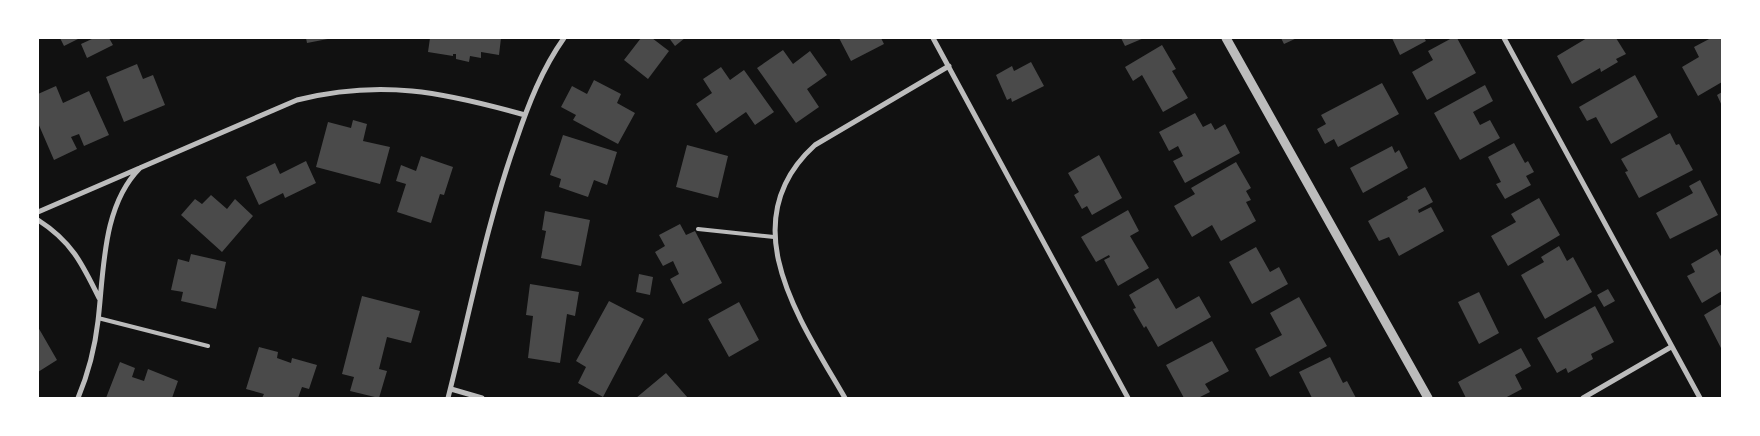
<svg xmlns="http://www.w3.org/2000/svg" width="1760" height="436" viewBox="0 0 1760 436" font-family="'IBM Plex Sans',sans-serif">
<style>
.building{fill:#4a4a4a}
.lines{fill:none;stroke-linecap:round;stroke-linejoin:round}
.service{stroke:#bcbcbc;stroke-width:4}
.minor{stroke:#bcbcbc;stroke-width:5}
.tertiary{stroke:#bcbcbc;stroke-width:9}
</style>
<rect width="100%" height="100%" fill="#111"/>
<path class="building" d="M 60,38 L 80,38 L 64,46 Z
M 94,38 L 109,38 L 113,45 L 87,58 L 81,44 Z
M 306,38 L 333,38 L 307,43 Z
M 430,38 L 501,38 L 499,55 L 481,52 L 481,58 L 470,56 L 469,62 L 456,59 L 456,54 L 453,54 L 453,56 L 428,52 Z
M 641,38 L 652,38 L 669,51 L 648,79 L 624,60 Z
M 669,38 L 685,38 L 675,46 Z
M 839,38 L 881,38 L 884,44 L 851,61 Z
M 1121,38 L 1144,38 L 1125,46 Z
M 1281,38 L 1297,38 L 1284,44 Z
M 1392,38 L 1424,38 L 1426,41 L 1400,55 Z
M 1452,38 L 1457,38 L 1476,73 L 1427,100 L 1412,72 L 1433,60 L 1428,51 Z
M 1587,38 L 1616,38 L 1626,54 L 1616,59 L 1618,62 L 1601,72 L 1600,68 L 1572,84 L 1557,56 Z
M 1711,38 L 1722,38 L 1722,82 L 1698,96 L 1682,67 L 1699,57 L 1694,47 Z
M 1162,45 L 1176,69 L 1172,71 L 1188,98 L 1163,112 L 1142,75 L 1133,81 L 1125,67 Z
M 783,50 L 793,64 L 810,51 L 827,75 L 807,89 L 819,107 L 796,123 L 757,68 Z
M 1031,62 L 1044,86 L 1012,102 L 1011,98 L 1007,100 L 996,75 L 1012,66 L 1014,71 Z
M 137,64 L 143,79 L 153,75 L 165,105 L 124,122 L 106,77 Z
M 721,67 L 730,80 L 744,70 L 774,112 L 755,125 L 746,112 L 716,133 L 696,104 L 712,93 L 703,79 Z
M 1635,75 L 1658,117 L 1611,144 L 1596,117 L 1587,121 L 1579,107 Z
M 594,80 L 621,94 L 617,103 L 635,113 L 618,144 L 573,120 L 576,115 L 561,107 L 572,86 L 587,94 Z
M 1382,83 L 1399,114 L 1338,147 L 1334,139 L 1325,144 L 1317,129 L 1326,124 L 1321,115 Z
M 1485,85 L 1493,101 L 1473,112 L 1480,125 L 1490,120 L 1500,138 L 1460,160 L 1434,113 Z
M 56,86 L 63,103 L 89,91 L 109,135 L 84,146 L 79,134 L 71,137 L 77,149 L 54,160 L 38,123 L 38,94 Z
M 1722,92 L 1722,106 L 1717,95 Z
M 1195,113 L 1203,127 L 1211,123 L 1215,130 L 1225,124 L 1240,153 L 1185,183 L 1173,161 L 1183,156 L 1178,146 L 1169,151 L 1159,132 Z
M 353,120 L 367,124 L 363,141 L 390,147 L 380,184 L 316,167 L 328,122 L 351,128 Z
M 1670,133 L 1676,145 L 1679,144 L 1693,170 L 1639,198 L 1625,172 L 1628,171 L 1621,159 Z
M 563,135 L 617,152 L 607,185 L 594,180 L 588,197 L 559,187 L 561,179 L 550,175 Z
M 1514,143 L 1525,163 L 1528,161 L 1534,172 L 1526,176 L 1531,185 L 1505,199 L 1496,184 L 1501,182 L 1488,157 Z
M 687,145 L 728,156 L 718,198 L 676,187 Z
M 1392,146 L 1395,153 L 1399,150 L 1408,168 L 1363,193 L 1350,168 Z
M 1099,155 L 1122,198 L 1092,215 L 1087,206 L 1082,209 L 1074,195 L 1079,192 L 1068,173 Z
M 421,156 L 453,167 L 444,195 L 440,194 L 431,223 L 397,212 L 406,184 L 396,181 L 401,165 L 416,171 Z
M 306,161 L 316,183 L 285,198 L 283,193 L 259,205 L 246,177 L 275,163 L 280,174 Z
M 1236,162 L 1251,188 L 1246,191 L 1251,200 L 1246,202 L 1256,221 L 1221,241 L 1212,225 L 1192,237 L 1174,206 L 1195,194 L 1191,188 Z
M 1700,180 L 1718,215 L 1670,239 L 1656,213 L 1693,193 L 1689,186 Z
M 1425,187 L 1433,202 L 1418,210 L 1419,213 L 1431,207 L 1444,231 L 1399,256 L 1389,237 L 1379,241 L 1368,221 L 1408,199 L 1407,197 Z
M 211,195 L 227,209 L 235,199 L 253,216 L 222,252 L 181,215 L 195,199 L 202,204 Z
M 1539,198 L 1560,235 L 1508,266 L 1491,236 L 1516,222 L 1511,214 Z
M 1128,210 L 1139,231 L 1130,236 L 1149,268 L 1118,286 L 1104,260 L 1110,257 L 1109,255 L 1096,262 L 1081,237 Z
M 545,211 L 590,220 L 581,266 L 541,258 L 546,231 L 542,230 Z
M 680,224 L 686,235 L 695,231 L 722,283 L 683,304 L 670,279 L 679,274 L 673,261 L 663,266 L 655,252 L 665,246 L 659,235 Z
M 1559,246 L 1567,261 L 1573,257 L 1592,292 L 1545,319 L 1521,275 L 1544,262 L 1541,257 Z
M 1256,247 L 1270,272 L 1279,267 L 1288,284 L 1252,304 L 1229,262 Z
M 1717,249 L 1722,258 L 1722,291 L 1702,303 L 1687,276 L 1695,272 L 1691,264 Z
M 191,254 L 226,262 L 216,309 L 181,301 L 183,292 L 171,290 L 178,259 L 189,262 Z
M 639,274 L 653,277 L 650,295 L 636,292 Z
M 1158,278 L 1176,309 L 1199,296 L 1211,317 L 1158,347 L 1146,326 L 1144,328 L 1133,309 L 1136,308 L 1129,295 Z
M 530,284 L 579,292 L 575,316 L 567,314 L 560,363 L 528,358 L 533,316 L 526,315 Z
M 1608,289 L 1615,301 L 1604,307 L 1597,295 Z
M 1479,292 L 1499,333 L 1479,344 L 1458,302 Z
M 362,296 L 420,311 L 411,343 L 387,337 L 379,369 L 387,371 L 379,398 L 350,391 L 354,377 L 342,374 Z
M 1299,297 L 1327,346 L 1270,377 L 1255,349 L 1282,335 L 1270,313 Z
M 609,301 L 644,319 L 603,397 L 578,383 L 586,367 L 576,361 Z
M 739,302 L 759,340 L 729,357 L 708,319 Z
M 1722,304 L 1722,350 L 1704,315 Z
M 1595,306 L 1614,342 L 1591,354 L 1593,359 L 1568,373 L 1566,368 L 1557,373 L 1537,338 Z
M 38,327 L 57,360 L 38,372 Z
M 1212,341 L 1229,371 L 1205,384 L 1210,392 L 1198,398 L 1184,398 L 1166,365 Z
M 259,347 L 278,352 L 277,358 L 291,363 L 292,358 L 317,365 L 309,389 L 302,387 L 298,398 L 262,398 L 264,394 L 246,389 Z
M 1521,348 L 1531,366 L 1515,375 L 1522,389 L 1505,398 L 1466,398 L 1458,382 Z
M 1330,357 L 1343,383 L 1347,381 L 1356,398 L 1312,398 L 1299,372 Z
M 120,362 L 135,368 L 132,377 L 144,381 L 148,369 L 178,381 L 172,398 L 106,398 Z
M 666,373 L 688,398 L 636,398 Z"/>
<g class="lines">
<path class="service" d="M 698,229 L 774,237
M 98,318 L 208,346"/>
<path class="minor" d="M 933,38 L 1128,398
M 1504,38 L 1700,398
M 38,212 L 297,100 C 381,79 443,92 525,115
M 38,220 C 71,241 82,263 99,298
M 451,389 L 482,398
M 78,398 C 88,374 95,347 98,321 C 104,271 102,206 140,168
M 448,398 C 470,312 486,225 516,141 C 528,105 542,69 564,38
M 845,398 C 800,320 730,222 815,145 L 949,66
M 1583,398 L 1671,347"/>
<path class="tertiary" d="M 1226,38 L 1428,398"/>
</g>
<rect width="1760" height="436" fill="none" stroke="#ffffff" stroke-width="78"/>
</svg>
